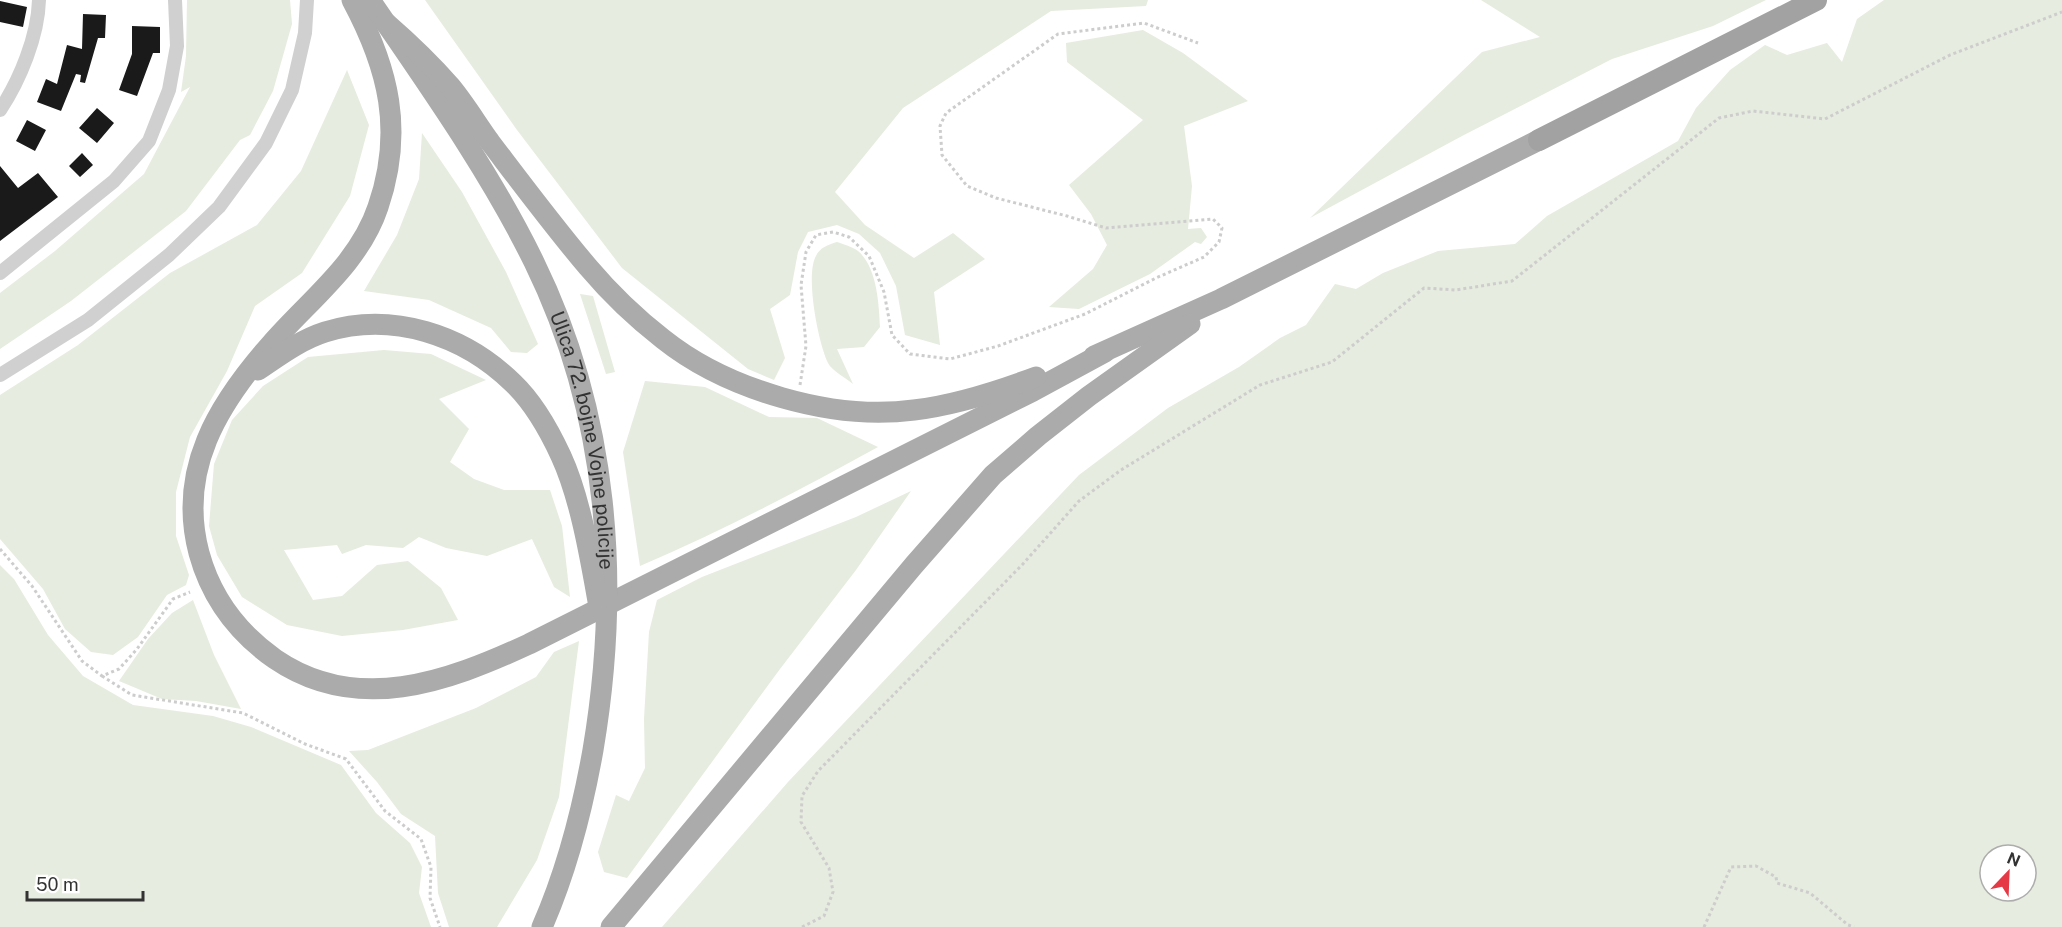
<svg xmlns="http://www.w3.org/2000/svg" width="2062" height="927" viewBox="0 0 2062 927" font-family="'Public Sans',sans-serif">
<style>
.green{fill:#e6ecdf;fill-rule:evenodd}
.building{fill:#1a1a1a}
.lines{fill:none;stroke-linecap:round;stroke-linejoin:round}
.path{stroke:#cdcdcd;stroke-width:3;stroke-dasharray:3 3;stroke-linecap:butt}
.minor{stroke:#d0d0d0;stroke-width:14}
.primary{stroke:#ababab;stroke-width:21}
.trunk{stroke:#a2a2a2;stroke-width:22}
.labels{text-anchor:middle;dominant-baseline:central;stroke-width:6;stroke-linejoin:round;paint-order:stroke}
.street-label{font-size:20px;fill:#333;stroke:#fff}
</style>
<rect width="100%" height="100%" fill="#fff"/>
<path class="green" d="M 187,0 L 290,0 L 292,24 L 273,91 L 250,135 L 240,140 L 186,211 L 71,301 L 0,349 L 0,293 L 55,251 L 144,174 L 190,87 L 181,92 L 186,56 Z
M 425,0 L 1148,0 L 1146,6 L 1051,11 L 903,108 L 835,192 L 865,225 L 914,258 L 953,233 L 985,259 L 934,292 L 940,345 L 905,335 L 896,286 L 880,253 L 859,234 L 837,225 L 808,232 L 798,252 L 790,295 L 770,309 L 785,358 L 774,380 L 748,369 L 622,268 L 517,130 Z
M 1481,0 L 1766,0 L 1713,26 L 1612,59 L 1462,136 L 1310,218 L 1482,52 L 1540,37 Z
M 1884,0 L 2062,0 L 2062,927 L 662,927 L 788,782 L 1079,475 L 1168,408 L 1239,367 L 1280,338 L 1306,325 L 1335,284 L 1356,289 L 1383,273 L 1438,251 L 1515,244 L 1547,216 L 1678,141 L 1696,108 L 1730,70 L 1765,45 L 1787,55 L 1827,43 L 1842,62 L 1857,19 ZM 1990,855 L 2026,855 L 2026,891 L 1990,891 Z
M 1143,30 L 1183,53 L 1248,101 L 1184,126 L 1192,186 L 1188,229 L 1201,228 L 1207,237 L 1201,244 L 1195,242 L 1150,274 L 1079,309 L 1049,307 L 1093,269 L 1107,245 L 1091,214 L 1069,185 L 1143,120 L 1067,62 L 1066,43 Z
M 347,70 L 369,125 L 350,196 L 302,273 L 255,306 L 227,371 L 190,437 L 176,492 L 176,536 L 189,575 L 186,585 L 167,595 L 138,637 L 113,655 L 91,652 L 65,629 L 43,589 L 0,539 L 0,395 L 78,345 L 170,273 L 257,225 L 301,171 Z
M 422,133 L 462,192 L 506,272 L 538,344 L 527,353 L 511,352 L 491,328 L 429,300 L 364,291 L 397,235 L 419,179 Z
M 837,242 C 843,244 853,247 858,251 C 877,267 879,304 880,327 L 864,347 L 837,349 L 853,384 C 846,378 832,371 828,363 C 818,342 806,279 815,258 C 819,248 827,245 837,242 Z
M 580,294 L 593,296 L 615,372 L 606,374 Z
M 384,350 L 431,354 L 486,380 L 439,399 L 469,429 L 450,462 L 474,479 L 504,490 L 550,490 L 562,526 L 570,597 L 554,587 L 532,539 L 487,556 L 446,548 L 419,537 L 403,548 L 366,545 L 342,554 L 337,545 L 284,550 L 313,600 L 342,596 L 377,565 L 408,561 L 441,588 L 458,620 L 403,630 L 342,636 L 287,625 L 242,597 L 217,555 L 209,526 L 214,464 L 232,420 L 263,386 L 308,357 Z
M 645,381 L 705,387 L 769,417 L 817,418 L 878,447 C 800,490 722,531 640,566 L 623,452 Z
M 911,491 L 856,570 L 780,669 L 627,878 L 604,872 L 598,852 L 616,795 L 629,801 L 645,768 L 644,719 L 649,632 L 657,600 L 702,577 L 856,517 Z
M 0,565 L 14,579 L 48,635 L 83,676 L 133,705 L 213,716 L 251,727 L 341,765 L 376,813 L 410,843 L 422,867 L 419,893 L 431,927 L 0,927 Z
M 193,600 L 214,655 L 241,709 L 196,701 L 162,699 L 119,681 L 148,639 L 172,613 Z
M 579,641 L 559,797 L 537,860 L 497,927 L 449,927 L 438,893 L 435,836 L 401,814 L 377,782 L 349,751 L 368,750 L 476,708 L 536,677 L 554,652 Z"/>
<path class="building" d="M 0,1 L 27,7 L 23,27 L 0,22 Z
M 83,14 L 106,15 L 105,38 L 98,38 L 85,83 L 80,82 L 81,75 L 76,74 L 61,111 L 37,102 L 46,79 L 57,84 L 67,45 L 82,49 Z
M 132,26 L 160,27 L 160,53 L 153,53 L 137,96 L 119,90 L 132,54 Z
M 97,108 L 114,123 L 97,143 L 79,128 Z
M 27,120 L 46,130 L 35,151 L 16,141 Z
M 82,153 L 93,165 L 80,177 L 69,166 Z
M 0,166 L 18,188 L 38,173 L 58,197 L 0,241 Z"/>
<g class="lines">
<path class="path" d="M 800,385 L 806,346 L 801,285 L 806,252 L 816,235 L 833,232 L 849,237 L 869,256 L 884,292 L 892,335 L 910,354 L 950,359 L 998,346 L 1085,314 L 1156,278 L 1204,257 L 1219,242 L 1222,228 L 1213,219 L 1106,228 L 1067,216 L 996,198 L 967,186 L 942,155 L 940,126 L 946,113 L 1058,34 L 1144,23 L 1198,43
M 0,549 L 32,586 L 82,661 L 102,676 L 119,669 L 137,649 L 173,599 L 190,592
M 102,676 L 132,695 L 243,713 L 305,744 L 346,759 L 385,811 L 421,839 L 431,867 L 430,898 L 440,927
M 802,927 L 824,916 L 833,892 L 829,868 L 801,822 L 802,796 L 818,771 L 1022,565 L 1079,501 L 1121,470 L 1260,385 L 1332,362 L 1424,288 L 1456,290 L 1512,281 L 1719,118 L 1753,111 L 1825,119 L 1950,55 L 2062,12
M 1704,927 L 1731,867 L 1756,866 L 1776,877 L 1777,883 L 1810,893 L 1848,925 L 1854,927"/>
<path class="minor" d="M 0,110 C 20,80 38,36 39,0
M 0,273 L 114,181 L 149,141 L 169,90 L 177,46 L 175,0
M 0,375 L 88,320 L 169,255 L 219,207 L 266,143 L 292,90 L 305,33 L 307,0"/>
<g class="primary">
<path d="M 352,0 C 389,69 404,131 378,207 C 359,264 309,300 271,344 C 218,404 177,470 199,553 C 211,597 238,633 275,659 C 357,715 447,682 529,644 L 1033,391 L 1105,352"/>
<path id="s1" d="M 370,0 C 428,85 489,170 534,262 C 609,415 621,584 593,750 C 582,812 567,870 542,927"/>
<path d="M 386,23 C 409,43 431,64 451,87 C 465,104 477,124 490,142 C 522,184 554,227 588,267 C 610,293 636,318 663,339 C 727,390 833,421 914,410 C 956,405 996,392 1036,377"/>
<path d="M 1094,356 L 1221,299 L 1539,140"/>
<path d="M 258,370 C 279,356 300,340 325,332 C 392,311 464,335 513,383 C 534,403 549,430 561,456 C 580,497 590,556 598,601"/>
<path d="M 611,927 L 914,565 L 993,475 L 1038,436 L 1089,396 L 1190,324"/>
</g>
<path class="trunk" d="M 1539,140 L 1816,0"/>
</g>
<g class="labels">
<g class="street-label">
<text stroke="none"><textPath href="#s1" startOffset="496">Ulica 72. bojne Vojne policije</textPath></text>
</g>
</g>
<g transform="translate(2008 873) rotate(23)"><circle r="28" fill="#ffffff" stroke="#adadad" stroke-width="1.5"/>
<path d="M0-4.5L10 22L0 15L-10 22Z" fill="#e63946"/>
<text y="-9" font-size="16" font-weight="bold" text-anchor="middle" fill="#333333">N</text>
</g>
<path d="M27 891v9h116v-9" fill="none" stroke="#333333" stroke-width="3"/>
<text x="36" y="891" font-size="18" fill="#333333" stroke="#ffffff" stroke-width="4.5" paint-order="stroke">50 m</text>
</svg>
